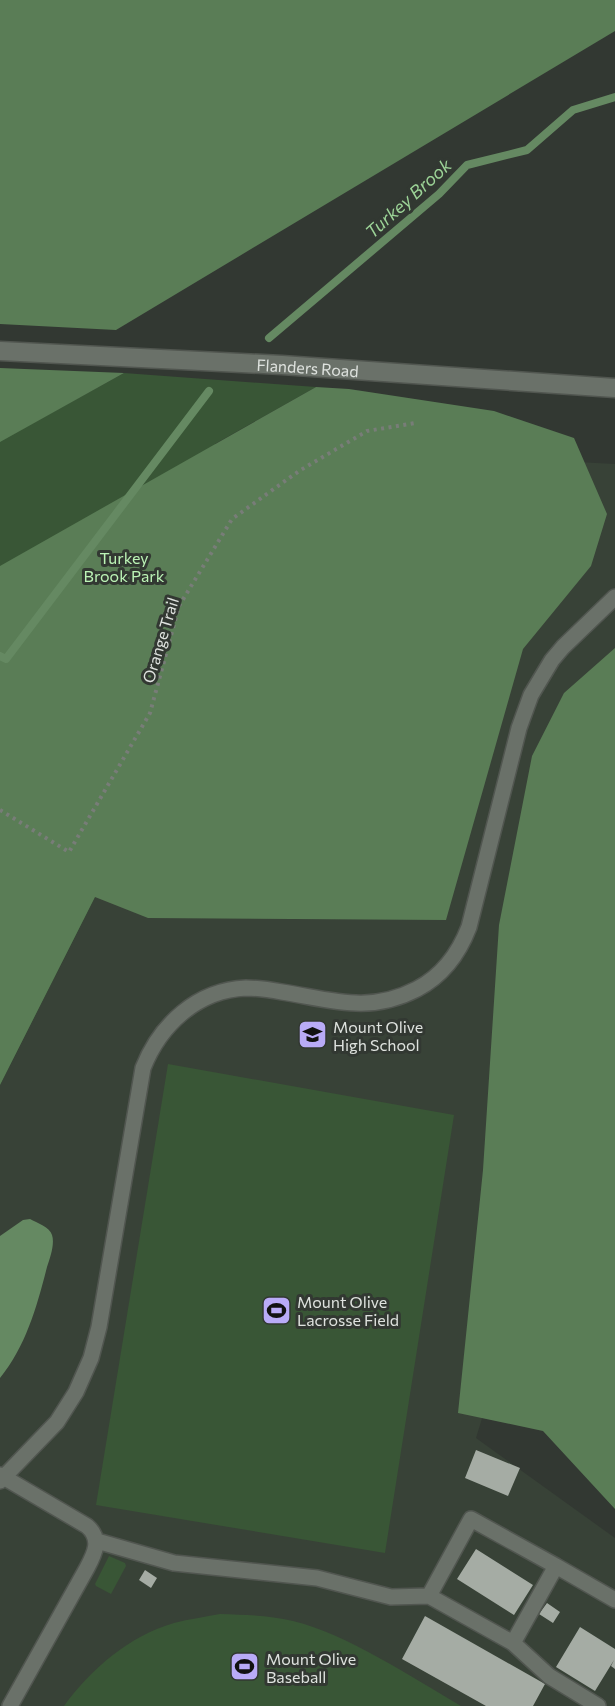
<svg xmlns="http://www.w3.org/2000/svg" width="615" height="1706" viewBox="0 0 615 1706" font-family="Commissioner,sans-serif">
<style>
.built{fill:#384237}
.green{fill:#395636}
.forest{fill:#5a7d56}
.water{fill:#658962}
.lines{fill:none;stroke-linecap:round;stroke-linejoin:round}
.stream{stroke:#658962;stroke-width:8}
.building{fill:#a5aca4}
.lane-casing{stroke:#515650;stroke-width:18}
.secondary-casing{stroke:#515650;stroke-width:21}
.path{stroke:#787d78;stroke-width:4;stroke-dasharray:3 4.5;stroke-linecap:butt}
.lane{stroke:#6a7169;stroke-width:15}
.secondary{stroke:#6a7169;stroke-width:18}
.labels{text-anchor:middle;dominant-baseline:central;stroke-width:6;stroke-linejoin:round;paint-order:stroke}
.street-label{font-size:16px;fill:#dee2de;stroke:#323832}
.park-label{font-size:16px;fill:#bcf4b6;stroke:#323832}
.poi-label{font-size:16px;fill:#dee2de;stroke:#323832;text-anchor:start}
.water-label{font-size:18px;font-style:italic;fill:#9cd397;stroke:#323832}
</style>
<rect width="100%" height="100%" fill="#323832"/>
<path class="built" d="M 322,448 L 615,464 L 615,986 L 476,1438 L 615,1538 L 615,1706 L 0,1706 L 0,1085 Z"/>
<path class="green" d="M 124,373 L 316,387 L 215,444 L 322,448 L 0,1085 L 0,439 L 4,439 Z
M 168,1064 L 454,1115 L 385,1553 L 96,1505 Z
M 109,1556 L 125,1563 L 126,1566 L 111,1594 L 96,1586 L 95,1584 Z
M 220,1614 C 245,1615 269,1615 293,1621 C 347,1634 413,1678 461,1706 L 64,1706 C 91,1669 129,1636 174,1623 C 189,1619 205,1617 220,1614 Z"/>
<path class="forest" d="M 0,0 L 615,0 L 615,31 L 116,330 L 0,324 Z
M 0,368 L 124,373 L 0,442 Z
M 316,387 L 349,389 L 494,411 L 574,438 L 607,514 L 591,566 L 523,649 L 446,920 L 148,918 L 95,897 L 0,1085 L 0,566 Z
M 615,648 L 615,1509 L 543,1431 L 458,1413 L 483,1170 L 499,925 L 532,756 L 564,693 Z"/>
<path class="water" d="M 30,1219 C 37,1223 50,1227 52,1235 C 55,1244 50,1258 47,1267 C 37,1306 26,1346 0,1378 L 0,1236 L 23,1220 Z"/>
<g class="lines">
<path class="stream" d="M 269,338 L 439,194 L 467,165 L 527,150 L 573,110 L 615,97
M 0,656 L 6,659 L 209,391"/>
</g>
<path class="building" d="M 476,1450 L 520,1468 L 508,1496 L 465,1478 Z
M 476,1549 L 533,1585 L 514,1615 L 457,1579 Z
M 145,1570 L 157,1578 L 151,1588 L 139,1580 Z
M 547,1603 L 560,1612 L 553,1623 L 539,1614 Z
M 425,1616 L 545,1684 L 533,1706 L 486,1706 L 402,1659 Z
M 580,1627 L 615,1649 L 615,1669 L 611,1666 L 614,1660 L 595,1691 L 556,1667 Z"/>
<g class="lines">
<defs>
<path id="lane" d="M 0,1475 L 87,1526 C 102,1539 95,1553 87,1568 L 10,1706
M 0,1481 L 57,1422 L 76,1392 L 91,1358 L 99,1327 L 143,1068 C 160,1025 197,990 246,988 C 258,988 271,990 282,992 C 332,1000 369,1014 417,989 C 442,976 459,953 469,927 L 519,728 L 531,695 L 552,660 L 563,647 L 615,597
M 97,1541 L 174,1563 L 317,1578 L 391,1597 L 429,1596 L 513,1643 L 549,1676 L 598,1706
M 556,1566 L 615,1600
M 429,1596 L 471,1519 L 556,1566 L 513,1643"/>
<g id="secondary">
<path id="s1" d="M 0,351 L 282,365 L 615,388"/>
</g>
</defs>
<use href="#lane" class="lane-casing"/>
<use href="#secondary" class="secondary-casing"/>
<path class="path" d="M 0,810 L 69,852 L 150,713 L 179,606 L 232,519 L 299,471 L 367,431 L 415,423"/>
<use href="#lane" class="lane"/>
<use href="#secondary" class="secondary"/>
</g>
<defs>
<symbol id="school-square" viewBox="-11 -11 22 22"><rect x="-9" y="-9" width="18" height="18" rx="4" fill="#b9abf7" stroke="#323832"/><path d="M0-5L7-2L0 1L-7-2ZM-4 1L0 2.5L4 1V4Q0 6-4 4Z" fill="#111"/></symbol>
<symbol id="stadium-square" viewBox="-11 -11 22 22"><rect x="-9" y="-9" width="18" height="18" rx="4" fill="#b9abf7" stroke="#323832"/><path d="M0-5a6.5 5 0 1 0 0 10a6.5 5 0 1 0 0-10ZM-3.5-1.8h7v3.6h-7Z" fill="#111"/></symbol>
</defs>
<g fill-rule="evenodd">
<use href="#school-square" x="296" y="1018" width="33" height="33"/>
<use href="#stadium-square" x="260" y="1294" width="33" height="33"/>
<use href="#stadium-square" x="228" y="1650" width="33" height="33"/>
</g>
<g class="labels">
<g class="street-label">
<text stroke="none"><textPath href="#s1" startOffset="308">Flanders Road</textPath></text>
<text transform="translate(160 640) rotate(-73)">Orange Trail</text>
</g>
<g class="park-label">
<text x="124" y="557">Turkey<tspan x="124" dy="18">Brook Park</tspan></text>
</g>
<g class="poi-label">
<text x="333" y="1026">Mount Olive<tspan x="333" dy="18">High School</tspan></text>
<text x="297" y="1301">Mount Olive<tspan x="297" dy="18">Lacrosse Field</tspan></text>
<text x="266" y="1658">Mount Olive<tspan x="266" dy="18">Baseball</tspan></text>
</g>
<g class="water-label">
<text transform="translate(408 198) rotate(-42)">Turkey Brook</text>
</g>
</g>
</svg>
